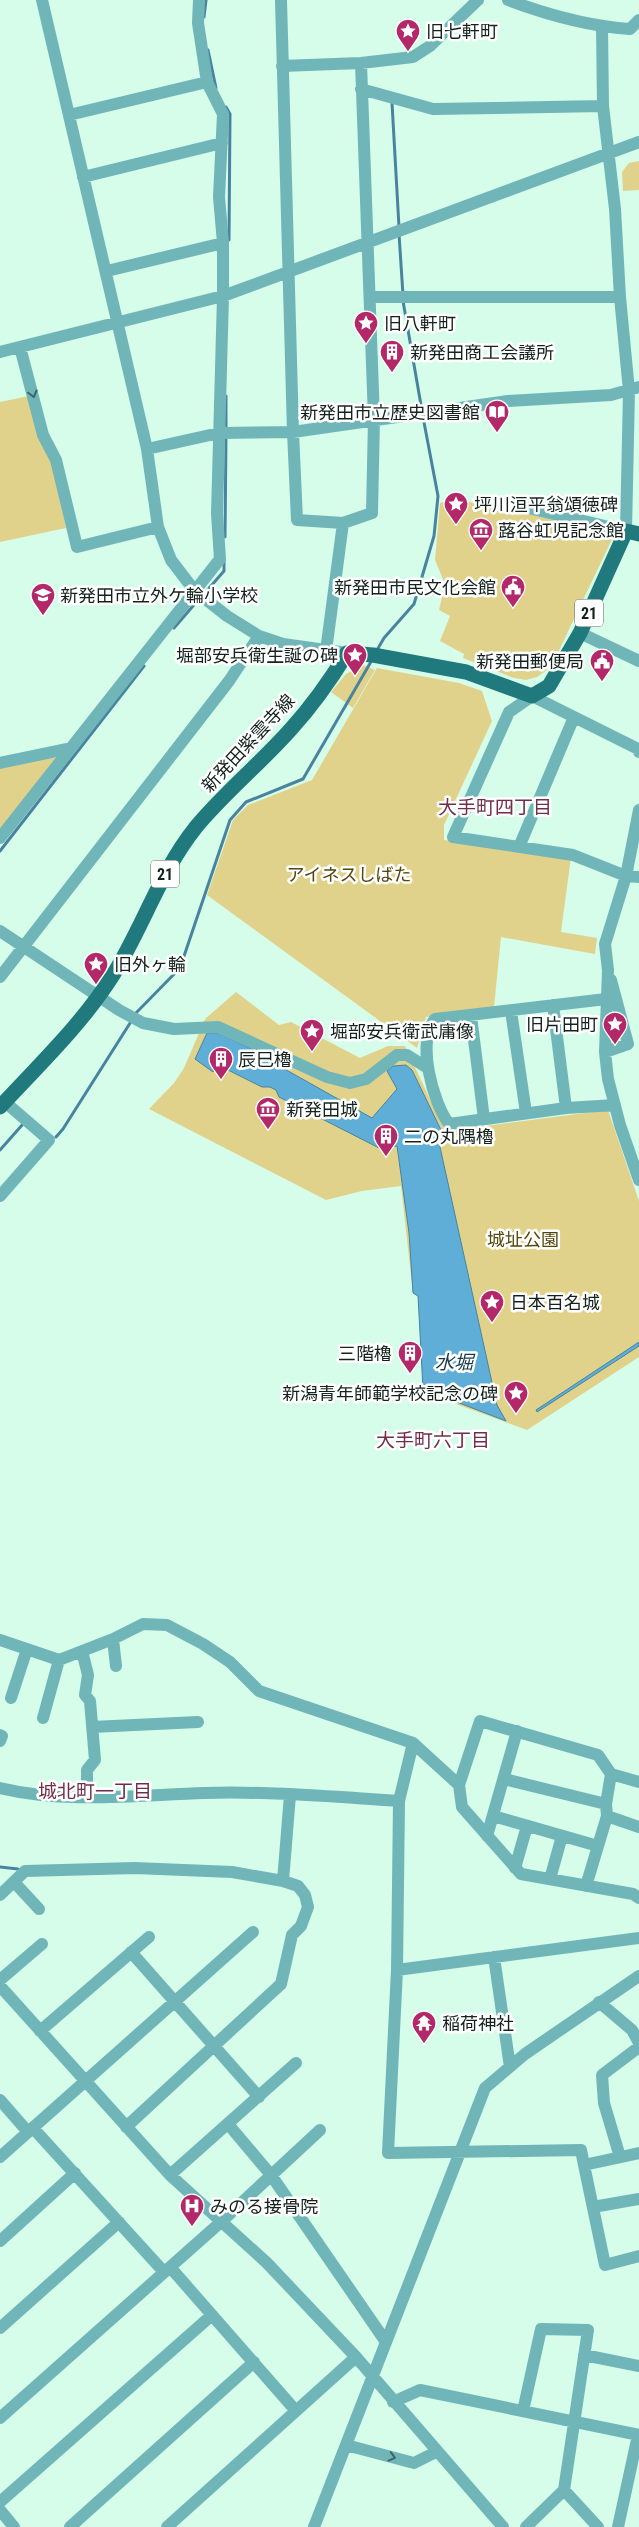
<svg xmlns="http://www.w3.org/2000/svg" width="639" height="2527" viewBox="0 0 639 2527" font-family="'Roboto Condensed','Noto Sans JP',sans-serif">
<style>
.green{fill:#e1d28b}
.water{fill:#5eaed7;stroke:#48849f}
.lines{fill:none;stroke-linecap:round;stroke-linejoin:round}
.stream{stroke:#48849f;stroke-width:3}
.minor{stroke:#70b6b9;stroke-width:12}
.major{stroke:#20797d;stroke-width:15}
.oneway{stroke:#3d6563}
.labels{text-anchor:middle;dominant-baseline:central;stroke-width:5;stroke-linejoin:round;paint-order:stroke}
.shield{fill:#fff;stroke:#5a6460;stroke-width:1}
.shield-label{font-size:16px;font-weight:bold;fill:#14221c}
.poi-label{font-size:18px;fill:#14221c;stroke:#fff;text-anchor:start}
.street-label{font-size:18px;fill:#14221c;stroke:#fff}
.park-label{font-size:18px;fill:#53480c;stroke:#fff}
.neighbourhood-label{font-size:19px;fill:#722e49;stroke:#fff}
.water-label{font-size:19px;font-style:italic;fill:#163a4b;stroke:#fff}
</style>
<rect width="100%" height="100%" fill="#d6fcea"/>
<path class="green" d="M 639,161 L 639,190 L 623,191 L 622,172 L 629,163 Z
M 29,396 L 52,459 L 66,528 L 0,542 L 0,402 Z
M 452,499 L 518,510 L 614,535 L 555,659 L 547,670 L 537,677 L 526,680 L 514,678 L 463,658 L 464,654 L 440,641 L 450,616 L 439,610 L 445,584 L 435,560 L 440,503 Z
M 363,665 L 375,670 L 353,708 L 331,692 L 346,674 Z
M 377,668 L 459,683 L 482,691 L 492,721 L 444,825 L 444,840 L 571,857 L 561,932 L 597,938 L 595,954 L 501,937 L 494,1007 L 426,1017 L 417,1048 L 207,895 L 233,820 L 248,805 L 312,780 Z
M 53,756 L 56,758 L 0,830 L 0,768 Z
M 236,992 L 279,1025 L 291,1022 L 360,1058 L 388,1046 L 405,1046 L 445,1131 L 608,1110 L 639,1201 L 639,1357 L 527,1430 L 423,1392 L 418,1296 L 413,1293 L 401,1186 L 362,1191 L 326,1200 L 149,1109 L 174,1083 L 184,1068 L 205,1019 Z"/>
<path class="water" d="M 207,1033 L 218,1033 L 279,1062 L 281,1067 L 372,1118 L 397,1089 L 387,1071 L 393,1066 L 406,1065 L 412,1070 L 442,1132 L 438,1138 L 497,1405 L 506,1421 L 423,1389 L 418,1296 L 413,1293 L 409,1233 L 397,1146 L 379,1148 L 279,1097 L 276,1090 L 270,1087 L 262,1087 L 218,1065 L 213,1072 L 195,1059 Z
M 639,1342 L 639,1346 L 537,1412 L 536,1410 Z"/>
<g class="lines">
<path class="stream" d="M 204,17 L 206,0
M 208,50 L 216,88
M 392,103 L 399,227
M 226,107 L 230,114 L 229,240
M 399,234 L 403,295
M 403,301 L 422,411
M 226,429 L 226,396
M 225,537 L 226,436
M 204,594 L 224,571 L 224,561
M 174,628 L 199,599
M 377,650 L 384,638 L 414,604 L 434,536 L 438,496 L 423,417
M 0,851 L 144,666
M 135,1014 L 180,968 L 230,820 L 246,802 L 303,779 L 372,660
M 56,1137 L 63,1129 L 132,1020
M 0,1150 L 23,1124
M 0,1867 L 18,1869"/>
<path class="minor" d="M 42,0 L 147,449 L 158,527 L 171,560 L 194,590 L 227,616 L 259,636 L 283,644 L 347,653
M 281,0 L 293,432 L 297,520 L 343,523 L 372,513 L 374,419 L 361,63
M 508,0 C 548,15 587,26 630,29 L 639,20
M 282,66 L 361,63 L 413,57 L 430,46 L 478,0
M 361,89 L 433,109 L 603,106
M 69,115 L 207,82
M 83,177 L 222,143
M 107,271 L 223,243
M 370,297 L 620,297
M 20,347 L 43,435 L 56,460 L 77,547 L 158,527
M 0,352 L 223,296 L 639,142
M 147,449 L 219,433 L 293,432 L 508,401 L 611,395 L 639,387
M 520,506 L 626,531 L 629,391 L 620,297 L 615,209 L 603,106 L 602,27
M 580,633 L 639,661
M 326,651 L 343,523
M 639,752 L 638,749 L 532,696 L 509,712 L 453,837 L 573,855 L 626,876 L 639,877
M 0,763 L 71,748
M 639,810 L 626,876 L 605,944 L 608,970 L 605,1052 L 608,1079 L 620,1125 L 639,1180
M 0,838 L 220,559 L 217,514 L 223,296 L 223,243 L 219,197 L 223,114 L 207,82 L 198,23 L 199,0
M 519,847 L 574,717
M 0,931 L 119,1010 L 143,1023 L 174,1029 L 218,1027 L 327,1077 L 350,1083 L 366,1079 L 397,1055 L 407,1055 L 426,1067
M 0,977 L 229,681 L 259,636
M 606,999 L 435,1019 C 416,1041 433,1103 449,1124 L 566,1108 L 615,1105
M 553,1005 L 566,1108
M 511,1011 L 526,1113
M 471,1016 L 484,1119
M 605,1052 L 628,1044 L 611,980
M 0,1196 L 49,1140 L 5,1102
M 113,1639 L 116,1666
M 0,1640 L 59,1660 L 113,1639 L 143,1624 L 167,1625 L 203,1644 L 230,1662 L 259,1691 L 413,1743 L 459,1785 L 462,1807 L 521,1874 L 633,1894 L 639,1898
M 82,1651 L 88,1675 L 85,1695 L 90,1701 L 95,1760 L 87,1770 L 87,1797
M 11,1698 L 27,1649
M 43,1718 L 59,1660
M 92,1727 L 198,1722
M 0,1735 L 2,1736 L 0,1741
M 413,1743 L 399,1801 L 397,1970 L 388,2153 L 581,2150 L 584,2165 L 639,2153
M 504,1779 L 606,1804
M 459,1785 L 480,1721 L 598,1755 L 611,1774 L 639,1782
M 0,1788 C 67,1804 137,1795 205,1793 C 269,1791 335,1797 399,1801
M 493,1816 L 598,1846
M 607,1816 L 639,1827
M 487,1836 L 517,1731
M 515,1868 L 527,1826
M 550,1879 L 562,1836
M 283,1881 L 290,1795
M 14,1882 L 39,1909
M 586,1886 L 607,1816 L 606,1804 L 611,1774
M 0,1895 L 25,1871 L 135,1868 L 232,1872 L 283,1881 L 298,1886 L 305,1895 L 308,1907 L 301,1926 L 292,1935 L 281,1984 L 126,2127
M 131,1952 L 259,2097
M 494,1957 L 510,2067
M 397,1970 L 639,1938
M 0,1980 L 42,1944
M 0,1986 L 170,2175 L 267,2263 L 356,2357 L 503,2527
M 599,2002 L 632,2030 L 639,2043
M 40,2031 L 149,1937
M 0,2100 L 28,2132
M 228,2124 L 271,2175 L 386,2342
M 33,2128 L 164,2272
M 0,2157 L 253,1932
M 620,2157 L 604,2103 L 602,2075 L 639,2047
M 584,2165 L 605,2265 L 639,2256
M 170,2175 L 296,2063
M 593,2207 L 639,2199
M 0,2241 L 75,2173
M 170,2267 L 296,2411
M 0,2328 L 119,2222
M 584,2355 L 639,2366
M 393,2402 L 420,2390 L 639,2435
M 523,2411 L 541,2329 L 588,2330 L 564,2490 L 526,2527
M 0,2418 L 222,2221 L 320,2130
M 346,2445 L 414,2463 L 436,2452
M 564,2490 L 598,2527
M 0,2502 L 212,2315
M 0,2510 L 14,2527
M 70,2527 L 254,2362
M 167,2527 L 356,2357
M 314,2527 L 485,2088 L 525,2054 L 639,1976
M 618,2527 L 638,2435"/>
<path class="major" d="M 0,1107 C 39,1065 82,1024 113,975 C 143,927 160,872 196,827 C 225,792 261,763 291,729 C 312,706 331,679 347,653 L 373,655 L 466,672 L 532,696 L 549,686 L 580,633 L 626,531 L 639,534"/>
</g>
<defs><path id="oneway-chevron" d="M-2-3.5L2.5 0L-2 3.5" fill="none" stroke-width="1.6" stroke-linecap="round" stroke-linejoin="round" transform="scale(1.25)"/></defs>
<g class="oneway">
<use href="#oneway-chevron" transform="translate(33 394) rotate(75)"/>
<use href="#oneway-chevron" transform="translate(392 2457) rotate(15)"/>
</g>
<defs>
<symbol id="sight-pin" viewBox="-11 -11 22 30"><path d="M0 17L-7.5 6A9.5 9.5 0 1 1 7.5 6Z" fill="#b22868" stroke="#fff"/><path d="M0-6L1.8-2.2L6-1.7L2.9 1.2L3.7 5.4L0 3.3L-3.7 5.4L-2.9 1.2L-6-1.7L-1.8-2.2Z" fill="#fff"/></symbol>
<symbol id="building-pin" viewBox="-11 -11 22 30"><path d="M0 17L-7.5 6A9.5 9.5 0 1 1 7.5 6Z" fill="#b22868" stroke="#fff"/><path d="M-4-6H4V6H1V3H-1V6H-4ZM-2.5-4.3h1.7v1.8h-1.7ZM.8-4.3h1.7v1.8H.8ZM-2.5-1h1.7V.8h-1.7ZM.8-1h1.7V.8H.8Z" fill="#fff"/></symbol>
<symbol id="library-pin" viewBox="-11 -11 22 30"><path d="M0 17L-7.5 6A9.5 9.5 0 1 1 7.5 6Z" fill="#b22868" stroke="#fff"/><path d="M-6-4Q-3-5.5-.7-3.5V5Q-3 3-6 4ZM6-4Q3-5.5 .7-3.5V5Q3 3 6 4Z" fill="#fff"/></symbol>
<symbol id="museum-pin" viewBox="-11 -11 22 30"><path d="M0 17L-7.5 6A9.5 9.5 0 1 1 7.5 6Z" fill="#b22868" stroke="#fff"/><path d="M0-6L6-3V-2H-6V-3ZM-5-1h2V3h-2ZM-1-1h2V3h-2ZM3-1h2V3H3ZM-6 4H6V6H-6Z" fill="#fff"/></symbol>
<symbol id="civic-pin" viewBox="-11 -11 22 30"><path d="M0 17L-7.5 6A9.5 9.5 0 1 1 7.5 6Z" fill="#b22868" stroke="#fff"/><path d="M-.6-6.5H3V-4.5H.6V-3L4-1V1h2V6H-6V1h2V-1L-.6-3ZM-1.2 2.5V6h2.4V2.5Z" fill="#fff"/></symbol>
<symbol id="school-pin" viewBox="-11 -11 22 30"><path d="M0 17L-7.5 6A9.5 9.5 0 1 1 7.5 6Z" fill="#b22868" stroke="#fff"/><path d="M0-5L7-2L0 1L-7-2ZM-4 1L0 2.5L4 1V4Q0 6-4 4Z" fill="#fff"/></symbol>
<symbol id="temple-pin" viewBox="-11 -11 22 30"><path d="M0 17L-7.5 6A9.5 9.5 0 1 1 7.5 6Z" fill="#b22868" stroke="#fff"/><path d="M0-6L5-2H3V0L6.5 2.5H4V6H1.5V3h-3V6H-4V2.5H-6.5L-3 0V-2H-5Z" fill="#fff"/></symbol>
<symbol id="hospital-pin" viewBox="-11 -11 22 30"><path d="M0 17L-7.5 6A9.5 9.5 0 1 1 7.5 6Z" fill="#b22868" stroke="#fff"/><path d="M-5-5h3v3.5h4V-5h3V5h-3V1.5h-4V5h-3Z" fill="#fff"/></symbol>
</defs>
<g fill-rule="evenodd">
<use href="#sight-pin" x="394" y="17" width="28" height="38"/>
<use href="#sight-pin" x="352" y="309" width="28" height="38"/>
<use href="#building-pin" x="378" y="338" width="28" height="38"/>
<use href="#library-pin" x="483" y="398" width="28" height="38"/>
<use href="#sight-pin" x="442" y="490" width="28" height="38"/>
<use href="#museum-pin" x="467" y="516" width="28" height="38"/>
<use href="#civic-pin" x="499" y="573" width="28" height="38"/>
<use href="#school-pin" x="29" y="581" width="28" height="38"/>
<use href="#sight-pin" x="341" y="641" width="28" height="38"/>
<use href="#civic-pin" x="588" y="647" width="28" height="38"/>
<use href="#sight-pin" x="82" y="950" width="28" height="38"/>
<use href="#sight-pin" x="601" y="1010" width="28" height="38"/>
<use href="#sight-pin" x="298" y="1017" width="28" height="38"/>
<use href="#building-pin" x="207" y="1045" width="28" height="38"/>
<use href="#museum-pin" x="254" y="1095" width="28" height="38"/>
<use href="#building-pin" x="372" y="1122" width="28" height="38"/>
<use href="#sight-pin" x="478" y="1288" width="28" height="38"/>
<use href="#building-pin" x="396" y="1339" width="28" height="38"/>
<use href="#sight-pin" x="502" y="1379" width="28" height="38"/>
<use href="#temple-pin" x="410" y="2009" width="28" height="38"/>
<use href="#hospital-pin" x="178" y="2192" width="28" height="38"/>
</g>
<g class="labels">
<g class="shield">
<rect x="575" y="599.5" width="28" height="27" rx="4"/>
<rect x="151" y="860.5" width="28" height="27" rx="4"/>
</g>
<g class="shield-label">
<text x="589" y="613">21</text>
<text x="165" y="874">21</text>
</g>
<g class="poi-label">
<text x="426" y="31">旧七軒町</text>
<text x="384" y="323">旧八軒町</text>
<text x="410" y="352">新発田商工会議所</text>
<text x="480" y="412" text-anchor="end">新発田市立歴史図書館</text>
<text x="474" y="504">坪川洹平翁頌徳碑</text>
<text x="498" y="530">蕗谷虹児記念館</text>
<text x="496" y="587" text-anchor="end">新発田市民文化会館</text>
<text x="60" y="595">新発田市立外ケ輪小学校</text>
<text x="338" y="655" text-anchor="end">堀部安兵衛生誕の碑</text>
<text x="584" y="661" text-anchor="end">新発田郵便局</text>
<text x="114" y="964">旧外ヶ輪</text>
<text x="598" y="1024" text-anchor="end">旧片田町</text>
<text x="330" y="1031">堀部安兵衛武庸像</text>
<text x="238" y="1059">辰巳櫓</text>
<text x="286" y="1109">新発田城</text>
<text x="404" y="1136">二の丸隅櫓</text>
<text x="510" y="1302">日本百名城</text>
<text x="392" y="1353" text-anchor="end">三階櫓</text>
<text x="498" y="1393" text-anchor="end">新潟青年師範学校記念の碑</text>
<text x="442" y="2023">稲荷神社</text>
<text x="210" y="2206">みのる接骨院</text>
</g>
<g class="street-label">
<text transform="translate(248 743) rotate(-47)">新発田紫雲寺線</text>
</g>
<g class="park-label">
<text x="349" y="874">アイネスしばた</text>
<text x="523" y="1239">城址公園</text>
</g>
<g class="neighbourhood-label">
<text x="495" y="807">大手町四丁目</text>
<text x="433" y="1440">大手町六丁目</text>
<text x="95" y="1791">城北町一丁目</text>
</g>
<g class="water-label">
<text x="454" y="1362">水堀</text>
</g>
</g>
</svg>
